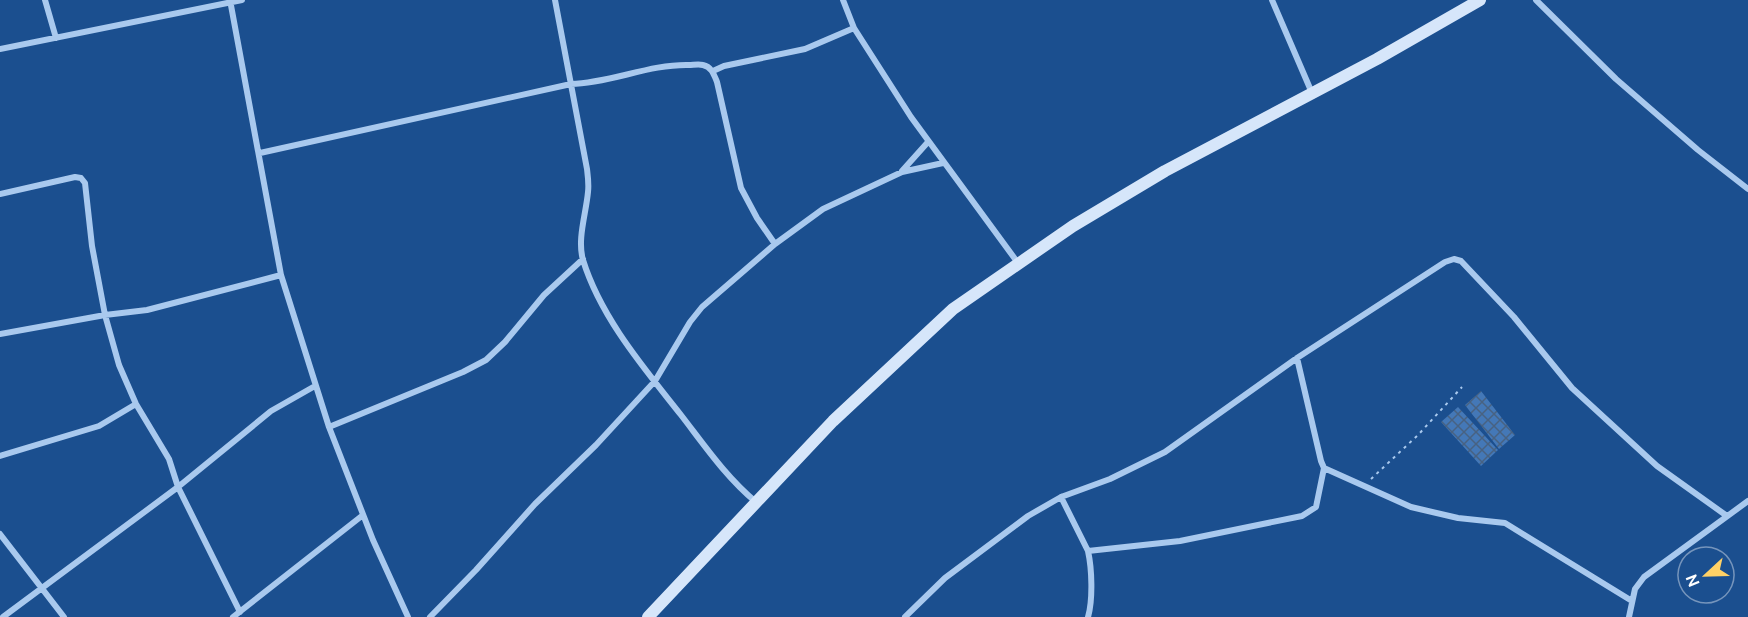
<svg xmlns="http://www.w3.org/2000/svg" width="1748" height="617" viewBox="0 0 1748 617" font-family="Ubuntu,sans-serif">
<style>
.building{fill:url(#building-cross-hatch)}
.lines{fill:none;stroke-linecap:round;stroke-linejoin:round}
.path{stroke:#a9c9ee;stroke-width:2;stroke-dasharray:3 4.5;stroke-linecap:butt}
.street{stroke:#a9c9ee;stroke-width:6}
.secondary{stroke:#d6e6fa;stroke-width:12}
</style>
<defs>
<pattern id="building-cross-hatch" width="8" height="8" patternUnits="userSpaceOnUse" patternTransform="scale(1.5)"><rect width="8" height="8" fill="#4478b7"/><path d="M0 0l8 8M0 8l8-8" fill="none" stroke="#486282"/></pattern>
</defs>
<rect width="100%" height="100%" fill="#1b4f8f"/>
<path class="building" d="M 1481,391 L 1515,435 L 1499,449 L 1465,405 Z
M 1458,407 L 1498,450 L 1481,466 L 1441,422 Z"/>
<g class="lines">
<path class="path" d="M 1371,479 L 1418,435 L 1462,387"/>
<path class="street" d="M 45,0 L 56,38
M 230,0 L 281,275 L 329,427 L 373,540 L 408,617
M 555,0 L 587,169 C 588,177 589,184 588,192 C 586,214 577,239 583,260 C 601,318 644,368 681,415 C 705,446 726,477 756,502
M 843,0 L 854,28 L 911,117 L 1018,263
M 1272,0 L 1312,93
M 1536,0 L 1616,79 L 1698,150 L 1748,189
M 0,49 L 242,0
M 713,71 L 724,66 L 805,49 L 854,28
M 260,153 L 571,84 C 611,83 649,64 689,65 C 693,65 699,64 703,65 C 712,67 714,75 717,82 L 741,188 L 757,218 L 775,244
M 902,171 L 928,142
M 0,194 L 75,177 L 81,178 L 85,183 L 92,246 L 105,315 L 119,365 L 136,404 L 169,459 L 178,487 L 240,612
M 0,334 L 105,315 L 147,310 L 281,275
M 329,427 L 463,372 L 486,360 L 505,342 L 544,295 L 583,259
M 0,456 L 99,426 L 136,404
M 1324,468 L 1411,507 L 1458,518 L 1505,523 L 1632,601
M 1061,497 L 1088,551 C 1092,569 1093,600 1088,617
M 0,534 L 64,617
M 1088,551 L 1180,541 L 1302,516 L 1316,507 L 1324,468 L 1321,461 L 1297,358
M 3,617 L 178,487 L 271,411 L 315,386
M 233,617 L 363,515
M 430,617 L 476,570 L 535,504 L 596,445 L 655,381 L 690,322 L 702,307 L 775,244 L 823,209 L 902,172 L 943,163
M 905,617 L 945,578 L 1028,516 L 1061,497 L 1110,479 L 1165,452 L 1297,358 L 1445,262 L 1454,259 L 1461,261 L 1514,317 L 1572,388 L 1657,466 L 1727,516
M 1629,617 L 1635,589 L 1644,577 L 1748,501"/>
<path class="secondary" d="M 648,617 L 833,421 L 953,309 L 1073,226 L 1165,171 L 1377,59 L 1480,0"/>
</g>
<g transform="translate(1706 575) rotate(248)"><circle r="28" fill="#1b4f8f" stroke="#7695bc" stroke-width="1.5"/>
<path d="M0-4.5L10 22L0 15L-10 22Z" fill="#ffd166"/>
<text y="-9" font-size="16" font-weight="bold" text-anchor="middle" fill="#ffffff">N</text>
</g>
</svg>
